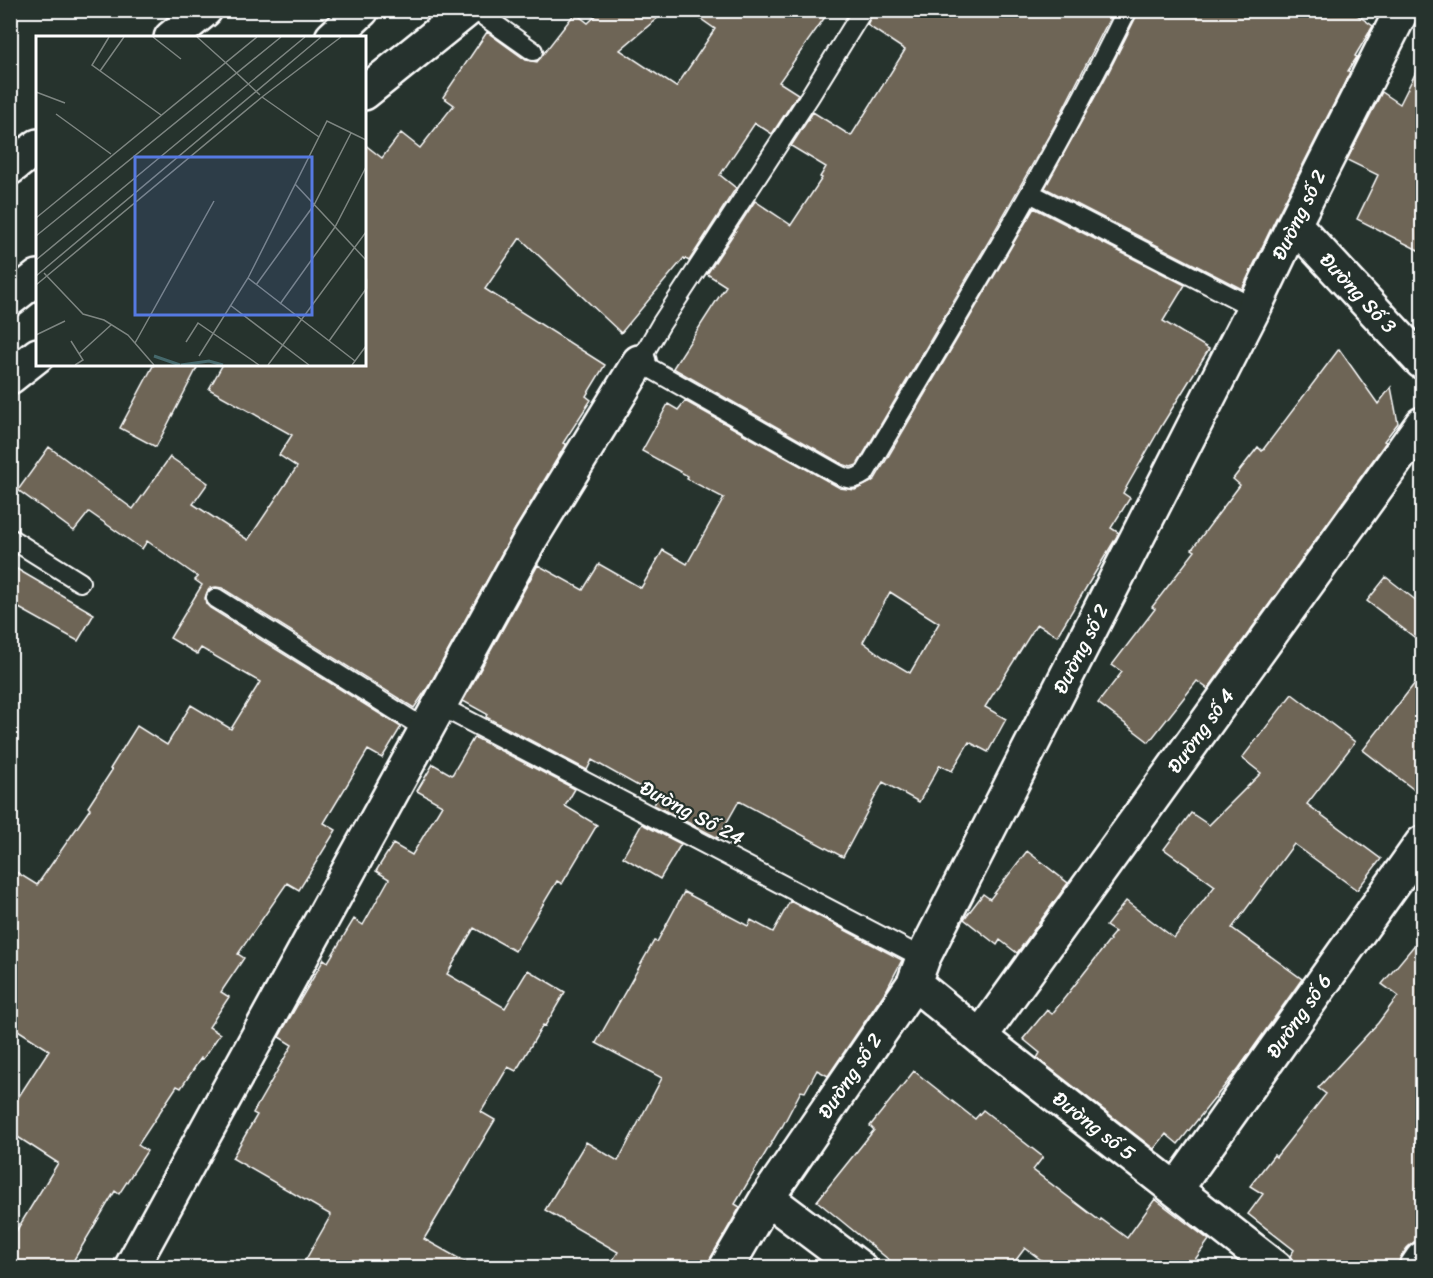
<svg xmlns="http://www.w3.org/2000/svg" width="1433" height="1278" viewBox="0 0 1433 1278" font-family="Sriracha,sans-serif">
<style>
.building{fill:#6e6556;stroke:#fff;stroke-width:1.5;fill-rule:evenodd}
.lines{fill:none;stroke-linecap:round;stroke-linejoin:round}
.lane-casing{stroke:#fff;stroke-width:22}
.street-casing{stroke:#fff;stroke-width:38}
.primary-casing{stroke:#fff;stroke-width:38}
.highway-casing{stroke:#fff;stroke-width:38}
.lane{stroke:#26332d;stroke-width:18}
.street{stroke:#26332d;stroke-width:33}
.primary{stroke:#26332d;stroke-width:33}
.highway{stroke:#26332d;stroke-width:33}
.labels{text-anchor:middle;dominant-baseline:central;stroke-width:4.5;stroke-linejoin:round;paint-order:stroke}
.street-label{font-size:20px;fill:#fff;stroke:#26332d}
.inset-river{fill:none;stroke:#46696c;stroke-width:3}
.inset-road{fill:none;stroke:#7d8581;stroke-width:1.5}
.view{fill:#567ae2;fill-opacity:0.15;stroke:#567ae2;stroke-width:3}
.inset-edge{fill:none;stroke:#fff;stroke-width:3}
</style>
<rect width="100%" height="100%" fill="#26332d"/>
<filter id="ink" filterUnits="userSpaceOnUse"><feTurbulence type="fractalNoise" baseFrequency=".0167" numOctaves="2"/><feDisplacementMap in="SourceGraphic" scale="12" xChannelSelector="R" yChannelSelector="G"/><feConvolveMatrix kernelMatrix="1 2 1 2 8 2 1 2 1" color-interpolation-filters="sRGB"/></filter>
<g filter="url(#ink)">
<path class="building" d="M 602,10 L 667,10 L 620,50 L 676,87 L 715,29 L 688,10 L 830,10 L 779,82 L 798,94 L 772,134 L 755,123 L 720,175 L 736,188 L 689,261 L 684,258 L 621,333 L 520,238 L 485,289 L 605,365 L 586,396 L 591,400 L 563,443 L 566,444 L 515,529 L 430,684 L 414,708 L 222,588 L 216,587 L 210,588 L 207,592 L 205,598 L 206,604 L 210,608 L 401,727 L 382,758 L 368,750 L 324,823 L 336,830 L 299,890 L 287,883 L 238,954 L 244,958 L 221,992 L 229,997 L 209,1027 L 220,1034 L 203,1059 L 201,1058 L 181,1088 L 177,1086 L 138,1145 L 147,1151 L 119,1194 L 115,1191 L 69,1268 L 10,1268 L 10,1241 L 58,1163 L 10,1132 L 10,1110 L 49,1050 L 10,1025 L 10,868 L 37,885 L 90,809 L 88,807 L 112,770 L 110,769 L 137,726 L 167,745 L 191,705 L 231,729 L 260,682 L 201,648 L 197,654 L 170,638 L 202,585 L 195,580 L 198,577 L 147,541 L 142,549 L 89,512 L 74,531 L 18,490 L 49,447 L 133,509 L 170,457 L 208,483 L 193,504 L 248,540 L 297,467 L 279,455 L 292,435 L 209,389 L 223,364 L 364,364 L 364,144 L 382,158 L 401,133 L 420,148 L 454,105 L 443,97 L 487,32 L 526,60 L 537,62 L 575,13 L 588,23 Z
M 874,10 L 1114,10 L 1056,123 L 990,239 L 857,465 L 851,467 L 842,464 L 673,368 L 726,286 L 707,274 L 755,201 L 791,225 L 822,178 L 820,177 L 826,167 L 791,146 L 813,112 L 851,136 L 905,50 L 867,25 Z
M 1138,10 L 1350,10 L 1373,26 L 1355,56 L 1357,57 L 1348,71 L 1350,72 L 1277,216 L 1242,289 L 1045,188 L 1107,75 L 1137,15 Z
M 1422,60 L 1422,252 L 1357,219 L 1378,175 L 1347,160 L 1382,92 L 1400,104 Z
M 1034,208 L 1185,285 L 1163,321 L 1209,349 L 1162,425 L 1123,493 L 1130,498 L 1111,528 L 1119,533 L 1057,636 L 1037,624 L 985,707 L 1006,719 L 988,752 L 969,742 L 952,771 L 940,765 L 919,802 L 883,782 L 843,857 L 739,801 L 718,838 L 654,805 L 658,797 L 592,760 L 587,770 L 486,717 L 487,714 L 463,701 L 538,565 L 583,590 L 599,564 L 641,588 L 663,550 L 687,564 L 724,498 L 687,479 L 688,476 L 642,451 L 668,404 L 678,410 L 685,401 L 840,488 L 855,490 L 871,482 L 875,479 ZM 890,592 L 939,623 L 910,673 L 883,657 L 863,642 Z
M 1339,349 L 1378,404 L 1391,387 L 1398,423 L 1384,441 L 1386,442 L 1208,689 L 1197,681 L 1149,742 L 1098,703 L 1122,672 L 1112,665 L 1155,609 L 1152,607 L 1195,551 L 1192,549 L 1240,485 L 1233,479 L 1258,447 L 1262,451 Z
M 154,364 L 199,364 L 156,447 L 120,428 Z
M 10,565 L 94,614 L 78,641 L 10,603 Z
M 1386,577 L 1422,605 L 1422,643 L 1367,601 Z
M 1422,674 L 1422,796 L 1363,750 Z
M 1292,694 L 1355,742 L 1307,804 L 1381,859 L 1357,890 L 1294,844 L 1232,928 L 1302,979 L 1239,1068 L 1178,1144 L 1166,1134 L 1154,1149 L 1037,1058 L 1040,1053 L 1023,1039 L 1047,1010 L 1052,1014 L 1110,940 L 1109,939 L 1115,932 L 1106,926 L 1126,901 L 1174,938 L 1215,886 L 1164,849 L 1191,813 L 1209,825 L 1261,773 L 1242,758 Z
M 474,737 L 575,789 L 565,806 L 597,825 L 562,884 L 557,881 L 515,951 L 474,928 L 447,974 L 505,1008 L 528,970 L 565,992 L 545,1026 L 543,1025 L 516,1071 L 508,1067 L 481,1112 L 495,1120 L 424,1239 L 476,1268 L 301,1268 L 331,1215 L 232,1158 L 257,1115 L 253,1113 L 292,1045 L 279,1037 L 288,1021 L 324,959 L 328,962 L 354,919 L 363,925 L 389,879 L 376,871 L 393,844 L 412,855 L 442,805 L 417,791 L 433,764 L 452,775 Z
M 642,824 L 681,844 L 660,879 L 623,857 Z
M 1027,851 L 1068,883 L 1017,953 L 1000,940 L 997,945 L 964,919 L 983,894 L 990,899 Z
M 684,892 L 748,926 L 751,920 L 773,932 L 790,901 L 902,960 L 887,989 L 828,1076 L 817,1070 L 805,1092 L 801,1091 L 782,1127 L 781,1127 L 735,1204 L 740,1207 L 710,1259 L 707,1268 L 608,1268 L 618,1252 L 545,1210 L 586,1142 L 618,1161 L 662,1078 L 596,1043 L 654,941 L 657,942 Z
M 1422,936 L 1422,1240 L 1414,1242 L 1407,1248 L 1400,1258 L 1397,1268 L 1294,1268 L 1294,1262 L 1290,1256 L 1294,1250 L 1248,1214 L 1263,1194 L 1250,1186 L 1274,1155 L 1276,1157 L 1326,1094 L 1318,1088 L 1378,1023 L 1398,996 L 1382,984 Z
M 914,1071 L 975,1119 L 983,1110 L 1043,1157 L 1033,1170 L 1100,1221 L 1101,1219 L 1127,1238 L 1155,1199 L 1209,1240 L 1189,1268 L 1052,1268 L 1025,1248 L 1010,1268 L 899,1268 L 817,1201 L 874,1130 L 870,1126 Z"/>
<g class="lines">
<defs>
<path id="lane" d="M 475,10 L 533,51
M 863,10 L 810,96 L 661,324 L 639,362 L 837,474 C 849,480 853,481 865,473 C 954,321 1049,170 1127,10
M 1030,193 L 1254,308
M 10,538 L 80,582
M 216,598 L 427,730
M 440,706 L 923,958"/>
<path id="street" d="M 1294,224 L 1422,362
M 914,983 L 980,1037 L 1276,1268
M 980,1037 L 1422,424
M 1176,1189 L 1422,843
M 767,1198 L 860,1268
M 131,1268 L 531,538 L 639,362
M 726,1268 L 767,1198 L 914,983 L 923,958 L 1254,308 L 1294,224 L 1402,10
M 1416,1268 L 1422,1259"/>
<path id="primary" d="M 364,93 L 467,10
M 10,377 L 38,355"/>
<path id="highway" d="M 171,38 L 205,10
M 332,38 L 362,10
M 10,168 L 38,146
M 10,299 L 38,277"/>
</defs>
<use href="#lane" class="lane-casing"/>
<use href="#street" class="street-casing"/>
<use href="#primary" class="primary-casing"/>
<use href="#highway" class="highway-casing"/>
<use href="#lane" class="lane"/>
<use href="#street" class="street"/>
<use href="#primary" class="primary"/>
<use href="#highway" class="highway"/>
</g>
</g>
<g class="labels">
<g class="street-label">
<text transform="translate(1299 215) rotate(-64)">Đường số 2</text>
<text transform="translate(1358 293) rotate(47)">Đường Số 3</text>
<text transform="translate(1081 649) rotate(-63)">Đường số 2</text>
<text transform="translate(1201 731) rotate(-54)">Đường số 4</text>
<text transform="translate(692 813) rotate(28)">Đường Số 24</text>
<text transform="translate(1299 1016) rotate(-55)">Đường số 6</text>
<text transform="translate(850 1076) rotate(-56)">Đường số 2</text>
<text transform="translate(1094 1126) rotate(38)">Đường số 5</text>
</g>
</g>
<g transform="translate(36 36)">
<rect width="330" height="330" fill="#26332d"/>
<path class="inset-river" d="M 118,320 L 144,329M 145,329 L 173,325 L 187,329"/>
<path class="inset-road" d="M 73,1 L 56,29 L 125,79M 117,1 L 145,23M 161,1 L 190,27M 190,27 L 224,59M 64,35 L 88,1M 0,56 L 29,67M 226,61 L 283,101M 20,78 L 75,118M 259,148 L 330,224M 0,182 L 221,1M 0,200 L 245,1M 0,224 L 269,1M 8,237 L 47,278 L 68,284 L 92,299 L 118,329M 0,240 L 285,1M 212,242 L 319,325M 0,249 L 226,61 L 305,1M 220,249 L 278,169 L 315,97M 244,268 L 299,191 L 330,131M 194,269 L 273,329M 0,299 L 29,285M 35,305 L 47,324 L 39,329M 293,305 L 330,253M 150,306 L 162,287 L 223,329M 99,307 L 178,165M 43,318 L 75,289M 163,320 L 212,242 L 291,85 L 330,104M 232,329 L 330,196M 316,329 L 330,310"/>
<path class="view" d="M 99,121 L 276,121 L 276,279 L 99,279 Z"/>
<rect width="330" height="330" class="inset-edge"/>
</g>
<rect width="1433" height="1278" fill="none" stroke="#26332d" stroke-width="36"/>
<rect x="18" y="18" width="1397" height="1242" fill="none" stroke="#fff" stroke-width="2" filter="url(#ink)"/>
</svg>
